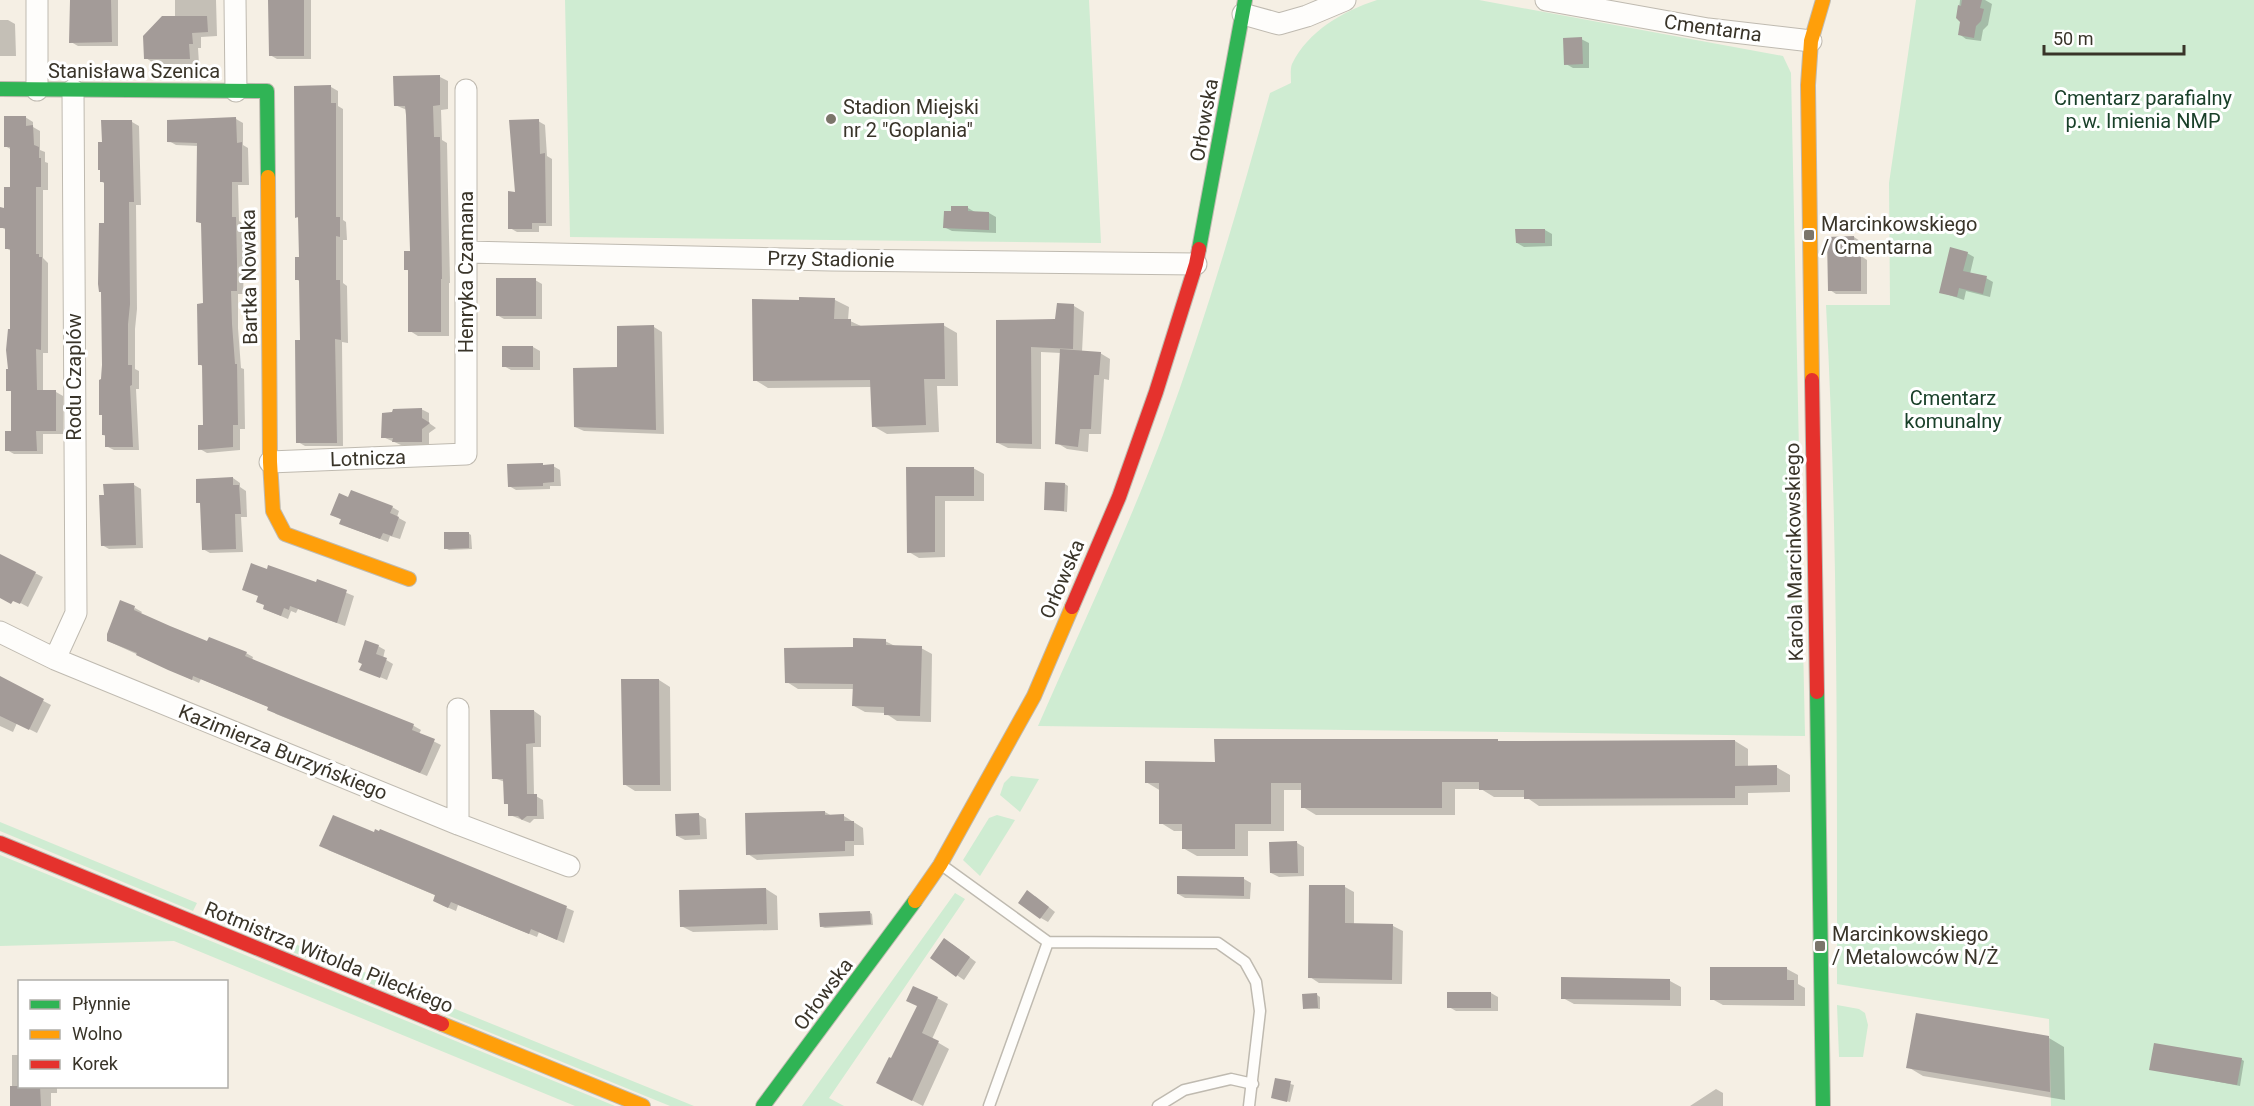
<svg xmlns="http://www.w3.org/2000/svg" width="2254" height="1106" viewBox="0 0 2254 1106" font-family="Roboto,sans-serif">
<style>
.green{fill:#cfecd2}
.shadow{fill:#0003}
.building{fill:#a39b98}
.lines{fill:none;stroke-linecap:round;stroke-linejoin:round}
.lane-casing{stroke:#bfbab0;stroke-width:13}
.street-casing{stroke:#bfbab0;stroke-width:23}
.fast-casing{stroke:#bfbab0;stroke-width:16}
.slow-casing{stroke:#bfbab0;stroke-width:16}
.jam-casing{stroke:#bfbab0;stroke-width:16}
.lane{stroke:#fefdfb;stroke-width:10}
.street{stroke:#fefdfb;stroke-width:21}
.fast{stroke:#30b455;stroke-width:14}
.slow{stroke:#ff9f0a;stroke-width:14}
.jam{stroke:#e5322d;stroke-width:14}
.poi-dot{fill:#7b756a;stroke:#fff;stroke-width:2}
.labels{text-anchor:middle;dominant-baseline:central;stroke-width:6;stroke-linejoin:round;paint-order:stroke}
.street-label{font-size:20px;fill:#393429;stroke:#fff}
.park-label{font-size:20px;fill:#194029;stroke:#fff}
.poi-label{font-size:20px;fill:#393429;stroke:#fff;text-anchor:start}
</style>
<rect width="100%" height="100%" fill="#f5efe4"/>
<path class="green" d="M 565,0 L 1089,0 L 1101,243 L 570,237 Z
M 1377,0 L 1479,0 L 1783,56 L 1791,73 L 1805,736 L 1038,726 C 1080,630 1126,533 1163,435 C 1205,322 1238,208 1270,93 L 1291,83 C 1291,77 1290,69 1292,64 C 1308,31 1343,11 1377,0 Z
M 1916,0 L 2254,0 L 2254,1106 L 2051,1106 L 2049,1019 L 1837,984 C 1837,758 1838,531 1826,305 L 1890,305 L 1889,183 Z
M 1011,776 L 1039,779 L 1020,812 L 1000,795 L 1004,783 Z
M 997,815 L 1015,820 L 980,876 L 963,860 L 989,818 Z
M 0,822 L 197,903 L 193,911 L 0,831 Z
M 0,855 L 615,1106 L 575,1106 L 174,941 L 0,946 Z
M 955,893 L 965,899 L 829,1098 L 844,1106 L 802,1106 Z
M 209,909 L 694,1106 L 670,1106 L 207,917 Z
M 1837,1005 L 1859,1009 L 1865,1013 L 1868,1025 L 1863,1057 L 1839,1057 Z"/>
<path class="shadow" d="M 71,0 L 118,0 L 118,46 L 78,46 L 71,42 Z
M 175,0 L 216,0 L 217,36 L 201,37 L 201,48 L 198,48 L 199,64 L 155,64 L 146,58 L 175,17 Z
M 270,0 L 311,0 L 311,59 L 277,59 L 270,55 Z
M 1960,0 L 1985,0 L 1992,4 L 1988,25 L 1983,30 L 1981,41 L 1966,39 L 1959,34 L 1961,21 L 1958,18 Z
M 0,20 L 8,20 L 15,24 L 16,56 L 0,56 Z
M 1581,39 L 1589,43 L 1589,68 L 1573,68 L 1566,64 Z
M 440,77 L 448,81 L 448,109 L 441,110 L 442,140 L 447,143 L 450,283 L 449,283 L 449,336 L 418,336 L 410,331 L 409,271 L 406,269 L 411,252 L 407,110 L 395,105 Z
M 331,87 L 338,91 L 338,106 L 343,109 L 343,220 L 346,222 L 347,240 L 343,240 L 343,283 L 347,286 L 348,343 L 342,342 L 343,446 L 305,446 L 298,442 L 301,341 L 301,282 L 296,279 L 300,258 L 300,219 L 297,217 Z
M 25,117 L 33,122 L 33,127 L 40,131 L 40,150 L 45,152 L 45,162 L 48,163 L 48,190 L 43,190 L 43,258 L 48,263 L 48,353 L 43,353 L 43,392 L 56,392 L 63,396 L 63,434 L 43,434 L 43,454 L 14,454 L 7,450 L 13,432 L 13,392 L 8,390 L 11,331 L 11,251 L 6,248 L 6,230 L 1,227 L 12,189 L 12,150 L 5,146 Z
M 236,119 L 243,123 L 243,145 L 248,148 L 249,185 L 238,185 L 239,221 L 242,223 L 244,268 L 243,294 L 238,294 L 238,328 L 241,368 L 244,369 L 245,429 L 240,429 L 240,450 L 207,453 L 200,449 L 204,427 L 204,367 L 199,364 L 204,305 L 203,224 L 198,222 L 198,146 L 176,145 L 169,141 Z
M 538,121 L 545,125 L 547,156 L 552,159 L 552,226 L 539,226 L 539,232 L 517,232 L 510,228 L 516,193 Z
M 132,122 L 139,126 L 141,205 L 136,205 L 137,309 L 135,329 L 135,369 L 139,371 L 139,389 L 136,389 L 139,450 L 114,450 L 106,446 L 106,436 L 103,435 L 103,415 L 101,414 L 105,225 L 105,184 L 101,181 L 103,143 Z
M 968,208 L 975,212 L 989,213 L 996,217 L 996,233 L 952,231 L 944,227 Z
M 1545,230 L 1552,234 L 1552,246 L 1524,247 L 1517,243 Z
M 1854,237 L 1860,241 L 1861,256 L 1867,260 L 1867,294 L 1836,294 L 1830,290 Z
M 1967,253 L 1974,257 L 1970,274 L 1986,278 L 1993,282 L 1990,297 L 1966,291 L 1964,300 L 1940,292 Z
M 535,280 L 542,284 L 542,319 L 504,319 L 497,315 Z
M 835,300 L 849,307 L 848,320 L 863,327 L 943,325 L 957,333 L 958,386 L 937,386 L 939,432 L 887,434 L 873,426 L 872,387 L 768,388 L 755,380 L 754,301 Z
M 1074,306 L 1084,312 L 1082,352 L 1100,353 L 1110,359 L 1109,380 L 1104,379 L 1101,434 L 1089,434 L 1088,452 L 1067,449 L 1057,443 L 1061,353 L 1041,352 L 1041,449 L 1008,448 L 998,443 L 997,321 L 1057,321 Z
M 654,327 L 662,332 L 664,434 L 584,431 L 575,427 Z
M 533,347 L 540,351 L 540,370 L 511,370 L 504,366 Z
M 421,409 L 429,413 L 429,423 L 436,428 L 429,433 L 429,445 L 401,445 L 383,437 Z
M 553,466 L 560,470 L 561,486 L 550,486 L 550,489 L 516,490 L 509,486 Z
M 973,468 L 984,474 L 984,501 L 945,501 L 945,557 L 919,558 L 909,552 L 908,469 Z
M 233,478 L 240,483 L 240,487 L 246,491 L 247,517 L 241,517 L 243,552 L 210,553 L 203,549 L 202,504 L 198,502 Z
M 1065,484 L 1068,486 L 1067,512 L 1045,509 Z
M 134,485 L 141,489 L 143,548 L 109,549 L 102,545 Z
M 392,507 L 399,511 L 397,517 L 406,522 L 400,539 L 390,536 L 388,542 L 348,527 L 341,523 L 342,520 L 332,515 Z
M 468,533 L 471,535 L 472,549 L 449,550 L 445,548 Z
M 0,556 L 43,577 L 28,607 L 0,592 Z
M 318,581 L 354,596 L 345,626 L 298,609 L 296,613 L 291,611 L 288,619 L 264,609 L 317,584 Z
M 135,608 L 142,612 L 140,615 L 208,643 L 246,653 L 253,657 L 252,660 L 414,726 L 421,730 L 419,734 L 441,745 L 427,776 L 276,714 L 269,707 L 201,679 L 199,683 L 108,641 Z
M 885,641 L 897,647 L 921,648 L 932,654 L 931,722 L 897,721 L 885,713 L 865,712 L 854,706 L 854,689 L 798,689 L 787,682 Z
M 378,646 L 385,650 L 383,658 L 393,664 L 387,680 L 361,669 Z
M 0,678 L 51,705 L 37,733 L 17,723 L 13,732 L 0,726 Z
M 659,680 L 670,687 L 671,791 L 635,791 L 624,784 Z
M 534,711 L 541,716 L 541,747 L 533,747 L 534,795 L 543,800 L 544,819 L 534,819 L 530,823 L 510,815 L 510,806 L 506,803 L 505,782 L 494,778 Z
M 1497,741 L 1501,742 L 1735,741 L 1748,749 L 1748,767 L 1776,767 L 1790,775 L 1790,792 L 1748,793 L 1748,805 L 1539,806 L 1526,797 L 1494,797 L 1481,789 L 1455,789 L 1455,815 L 1316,815 L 1303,807 L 1303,790 L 1284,790 L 1284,831 L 1248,831 L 1248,856 L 1197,856 L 1183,848 L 1183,831 L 1174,831 L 1161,823 L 1161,791 L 1146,782 L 1216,763 Z
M 825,812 L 832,816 L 844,816 L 863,828 L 864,845 L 854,845 L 854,856 L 757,860 L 748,854 Z
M 699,815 L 706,819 L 707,839 L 685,840 L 677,836 L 677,816 Z
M 381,831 L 574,911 L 564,943 L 539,932 L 537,937 L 458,905 L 456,911 L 442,905 L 437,896 L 328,850 L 380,833 Z
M 1297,843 L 1304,847 L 1304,876 L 1279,877 L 1271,873 Z
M 1244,879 L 1251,883 L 1250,899 L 1185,898 L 1178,894 Z
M 1345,887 L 1354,892 L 1354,925 L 1393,926 L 1403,931 L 1402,984 L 1319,983 L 1310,977 Z
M 766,889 L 777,896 L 778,930 L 693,932 L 681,926 Z
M 1035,896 L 1055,912 L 1048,922 L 1041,918 Z
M 869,912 L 872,914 L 873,925 L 825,928 L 822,927 Z
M 952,944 L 976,962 L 964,980 L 932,958 Z
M 1712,968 L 1787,969 L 1798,975 L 1798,984 L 1805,988 L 1805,1006 L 1723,1005 L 1712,999 Z
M 1670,981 L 1681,987 L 1681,1006 L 1574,1004 L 1563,998 Z
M 1491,993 L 1498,997 L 1498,1011 L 1456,1011 L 1449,1007 Z
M 1317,995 L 1320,997 L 1320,1009 L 1304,1008 Z
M 937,998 L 948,1004 L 932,1039 L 949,1049 L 923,1106 L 888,1088 L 892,1060 Z
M 2049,1038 L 2064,1047 L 2065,1100 L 1923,1076 L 1908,1067 Z
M 12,1055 L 20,1055 L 20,1086 L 57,1086 L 57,1093 L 51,1093 L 51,1106 L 12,1106 Z
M 2241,1059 L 2244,1061 L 2240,1086 L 2151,1069 Z
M 1276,1080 L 1294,1085 L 1290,1102 L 1272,1097 Z
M 1716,1089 L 1723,1093 L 1723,1106 L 1690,1106 Z"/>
<path class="building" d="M 70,0 L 111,0 L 112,42 L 69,43 Z
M 268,0 L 304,0 L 304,56 L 269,56 Z
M 1962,0 L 1982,0 L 1980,8 L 1984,9 L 1981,21 L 1976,26 L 1974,38 L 1958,35 L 1960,22 L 1956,18 L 1958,5 L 1961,6 Z
M 162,16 L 207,16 L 208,32 L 192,33 L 193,44 L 189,44 L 190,59 L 144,59 L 143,36 Z
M 1582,37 L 1583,64 L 1564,65 L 1563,38 Z
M 440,75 L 440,105 L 433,106 L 434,137 L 440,137 L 442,279 L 441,279 L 441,332 L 408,332 L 408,270 L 404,270 L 404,251 L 410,251 L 406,115 L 405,106 L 394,106 L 393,76 Z
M 331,85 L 331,103 L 336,103 L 336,217 L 340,217 L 340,237 L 336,236 L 336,280 L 340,280 L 341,340 L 335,339 L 337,443 L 296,443 L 295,340 L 300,340 L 299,280 L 295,280 L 295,257 L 299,257 L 298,217 L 295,218 L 294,86 Z
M 4,116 L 26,116 L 26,126 L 33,125 L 34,145 L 39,147 L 39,158 L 41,158 L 41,187 L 36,187 L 36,254 L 39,254 L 39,257 L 42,257 L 41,350 L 36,349 L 37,390 L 56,390 L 56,431 L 36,431 L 37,451 L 5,451 L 5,431 L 11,431 L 11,391 L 6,391 L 6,369 L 8,369 L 6,350 L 8,329 L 10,329 L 10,249 L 5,249 L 5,228 L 0,228 L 0,207 L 4,208 L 4,187 L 10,187 L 10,147 L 4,147 Z
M 236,117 L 237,143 L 242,142 L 242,182 L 232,182 L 232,217 L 236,217 L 237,263 L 237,291 L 231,291 L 232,324 L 235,364 L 237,364 L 238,425 L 233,425 L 233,447 L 198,450 L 198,425 L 203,425 L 202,365 L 198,365 L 197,304 L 203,303 L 201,223 L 196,222 L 197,143 L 167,142 L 167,120 Z
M 539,119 L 540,154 L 545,153 L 546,223 L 532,223 L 532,229 L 508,229 L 508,191 L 515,192 L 509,120 Z
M 101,120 L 132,120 L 134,202 L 129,202 L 130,304 L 128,324 L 128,365 L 132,365 L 132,385 L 130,386 L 133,447 L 105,447 L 105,435 L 102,435 L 102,415 L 99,415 L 99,380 L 101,379 L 102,365 L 101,292 L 99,292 L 98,284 L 99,223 L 104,223 L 104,182 L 100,182 L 100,170 L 98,170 L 98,142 L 102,142 Z
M 951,206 L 968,206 L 968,211 L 989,212 L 989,230 L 943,228 L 944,211 L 951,211 Z
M 1515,229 L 1545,229 L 1545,243 L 1516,243 Z
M 1854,236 L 1855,255 L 1861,255 L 1861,291 L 1828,291 L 1827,237 Z
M 1950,247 L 1968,252 L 1963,271 L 1987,276 L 1983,294 L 1959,288 L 1957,297 L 1939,293 Z
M 496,278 L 536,278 L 536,316 L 496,316 Z
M 799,297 L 835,298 L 834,319 L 851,319 L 851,326 L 944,323 L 945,379 L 924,379 L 926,425 L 872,427 L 870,380 L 753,381 L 752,299 L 799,300 Z
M 1057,303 L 1074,304 L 1073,349 L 1031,347 L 1032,444 L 996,443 L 996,320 L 1055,319 Z
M 654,325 L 656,430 L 574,427 L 573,368 L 617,367 L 617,326 Z
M 502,346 L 533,346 L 533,367 L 502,367 Z
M 1060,349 L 1101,352 L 1099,375 L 1094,375 L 1091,429 L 1080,429 L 1078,447 L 1055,444 Z
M 422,408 L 422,418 L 430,423 L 422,429 L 422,442 L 392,442 L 393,438 L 381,438 L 382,413 L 392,412 L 393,409 Z
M 543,463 L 543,465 L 554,464 L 554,482 L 543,483 L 543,486 L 508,487 L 507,464 Z
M 906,467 L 974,467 L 974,496 L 935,496 L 935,552 L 907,553 Z
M 233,477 L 233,485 L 239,485 L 241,514 L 235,514 L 236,549 L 202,550 L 200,503 L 196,503 L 196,479 Z
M 1045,482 L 1065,483 L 1064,511 L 1044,510 Z
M 134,483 L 136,545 L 101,546 L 99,495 L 104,495 L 103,484 Z
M 351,490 L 393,506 L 390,513 L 399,517 L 392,536 L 383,533 L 380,539 L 339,524 L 341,519 L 330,515 L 339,493 L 348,497 Z
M 444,532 L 469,532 L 469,548 L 444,549 Z
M 0,554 L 36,572 L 20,604 L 13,601 L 11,604 L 0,598 Z
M 251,563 L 267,569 L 268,565 L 316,582 L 317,579 L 347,590 L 337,623 L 290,606 L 289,610 L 284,608 L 281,616 L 263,609 L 264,605 L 256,602 L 258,596 L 242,590 Z
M 120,600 L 135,606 L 134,610 L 170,626 L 207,641 L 209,637 L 247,652 L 245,656 L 301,679 L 414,724 L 412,730 L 435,739 L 423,768 L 420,773 L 267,710 L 268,707 L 193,676 L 192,680 L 168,670 L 136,655 L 137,653 L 107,641 L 107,634 Z
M 853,638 L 886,639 L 886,645 L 922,646 L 920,716 L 884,715 L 884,707 L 852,706 L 853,684 L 785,683 L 784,648 L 853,647 Z
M 365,640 L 379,645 L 376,654 L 387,658 L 380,678 L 359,670 L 362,664 L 358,662 Z
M 0,676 L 44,699 L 29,730 L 0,716 Z
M 621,679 L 659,679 L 660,785 L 623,785 Z
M 490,710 L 534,710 L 535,743 L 526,744 L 527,794 L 537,794 L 537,816 L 527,816 L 522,820 L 518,816 L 508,816 L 508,804 L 504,804 L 503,779 L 492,779 Z
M 1214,739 L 1498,739 L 1498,741 L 1735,740 L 1735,766 L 1777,765 L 1777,785 L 1735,786 L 1735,798 L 1524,799 L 1524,790 L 1479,790 L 1479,782 L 1442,782 L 1442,808 L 1301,808 L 1301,783 L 1271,783 L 1271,824 L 1235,824 L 1235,849 L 1182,849 L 1182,824 L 1159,824 L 1159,783 L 1145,783 L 1145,761 L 1215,762 Z
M 825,811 L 825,815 L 844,814 L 844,821 L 854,821 L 854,841 L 845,841 L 845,851 L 746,855 L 745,813 Z
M 699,813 L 700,835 L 676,836 L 675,814 Z
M 333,815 L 374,832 L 375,829 L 379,831 L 380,829 L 567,906 L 557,940 L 531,929 L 529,934 L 451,902 L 448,908 L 433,901 L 435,895 L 319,846 Z
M 1297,841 L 1298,873 L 1270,873 L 1269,842 Z
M 1177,876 L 1244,877 L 1244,896 L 1177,894 Z
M 1309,885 L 1345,885 L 1345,923 L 1393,924 L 1392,980 L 1308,978 Z
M 766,888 L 767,924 L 680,927 L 679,890 Z
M 1027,890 L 1049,907 L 1040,919 L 1018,903 Z
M 870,911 L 871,924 L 820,927 L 819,913 Z
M 944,938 L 970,957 L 956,977 L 930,958 Z
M 1710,967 L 1787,967 L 1787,980 L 1794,980 L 1794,1000 L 1710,1000 Z
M 1561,977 L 1670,979 L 1670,1000 L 1561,999 Z
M 913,986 L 938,997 L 922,1033 L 939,1041 L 912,1101 L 876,1083 L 889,1057 L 891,1058 L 917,1006 L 906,1001 Z
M 1447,992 L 1491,992 L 1491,1008 L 1447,1008 Z
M 1317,993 L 1318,1008 L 1303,1009 L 1302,994 Z
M 1916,1013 L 2049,1036 L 2050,1092 L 1906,1068 Z
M 2154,1043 L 2242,1058 L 2237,1085 L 2149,1070 Z
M 1275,1078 L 1291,1081 L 1287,1102 L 1271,1098 Z
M 10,1086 L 40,1086 L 41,1106 L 10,1106 Z"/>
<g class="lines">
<defs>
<path id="lane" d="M 943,866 L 1048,942 L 1218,943 L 1245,962 L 1256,982 L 1260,1011 L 1249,1106
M 989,1106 L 1048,942
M 1158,1106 L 1184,1090 L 1231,1079 L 1253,1084"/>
<path id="street" d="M 235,0 L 236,91
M 1546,0 L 1708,29 L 1811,41
M 1243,14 L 1279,24 L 1307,16 L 1345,0
M 37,90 L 37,0
M 466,252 L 831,260 L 1196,264
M 270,462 L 466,454 L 466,90
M 0,632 L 55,659 L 458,824 L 569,866
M 55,659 L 76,613 L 73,90
M 458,709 L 458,824"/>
<path id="fast" d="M 0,89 L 267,91 L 268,177
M 1199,249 L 1245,0
M 1817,692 L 1823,1106
M 763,1106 L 915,901"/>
<path id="slow" d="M 268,177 L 270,462 L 273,511 L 285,534 L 409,579
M 1812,380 L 1808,85 L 1811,41 L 1823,0
M 915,901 L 940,865 L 1034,696 L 1072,607
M 442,1024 L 643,1106"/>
<path id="jam" d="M 1812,380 L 1817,692
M 1072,607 L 1119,497 L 1156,392 L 1196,264 L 1199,249
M 0,843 L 442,1024"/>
</defs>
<use href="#lane" class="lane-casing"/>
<use href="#street" class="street-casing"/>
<use href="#fast" class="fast-casing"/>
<use href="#slow" class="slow-casing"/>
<use href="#jam" class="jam-casing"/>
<use href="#lane" class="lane"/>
<use href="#street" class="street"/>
<use href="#fast" class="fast"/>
<use href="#slow" class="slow"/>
<use href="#jam" class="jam"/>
</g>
<g class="poi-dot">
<circle cx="831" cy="119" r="6"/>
<rect x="1803" y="229" width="12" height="12" rx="3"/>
<rect x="1814" y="940" width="12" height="12" rx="3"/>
</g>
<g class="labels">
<g class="street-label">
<text transform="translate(1713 28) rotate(8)">Cmentarna</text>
<text x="134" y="71">Stanisława Szenica</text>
<text transform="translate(1204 120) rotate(-80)">Orłowska</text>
<text transform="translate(831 259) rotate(1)">Przy Stadionie</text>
<text transform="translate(466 272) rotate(-90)">Henryka Czamana</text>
<text transform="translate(249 277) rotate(-91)">Bartka Nowaka</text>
<text transform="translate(74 377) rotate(-90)">Rodu Czaplów</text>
<text transform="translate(368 458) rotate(-2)">Lotnicza</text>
<text transform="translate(1794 552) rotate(-91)">Karola Marcinkowskiego</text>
<text transform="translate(1062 579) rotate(-67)">Orłowska</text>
<text transform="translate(283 752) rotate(22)">Kazimierza Burzyńskiego</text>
<text transform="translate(329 957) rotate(22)">Rotmistrza Witolda Pileckiego</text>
<text transform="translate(823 994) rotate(-53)">Orłowska</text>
</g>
<g class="park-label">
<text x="2143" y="98">Cmentarz parafialny<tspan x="2143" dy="23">p.w. Imienia NMP</tspan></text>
<text x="1953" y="398">Cmentarz<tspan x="1953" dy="23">komunalny</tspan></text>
</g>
<g class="poi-label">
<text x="843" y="107">Stadion Miejski<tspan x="843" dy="23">nr 2 "Goplania"</tspan></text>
<text x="1821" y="224">Marcinkowskiego<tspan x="1821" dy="23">/ Cmentarna</tspan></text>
<text x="1832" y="934">Marcinkowskiego<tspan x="1832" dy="23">/ Metalowców N/Ż</tspan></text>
</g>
</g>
<rect x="18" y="980" width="210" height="108" fill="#ffffff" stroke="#b0aea9" stroke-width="1.5"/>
<rect x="30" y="1000" width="30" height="9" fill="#30b455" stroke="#b0aea9" stroke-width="1.5"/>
<text x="72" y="1010" font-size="18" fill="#393429">Płynnie</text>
<rect x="30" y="1030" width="30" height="9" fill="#ff9f0a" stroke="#b0aea9" stroke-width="1.5"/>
<text x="72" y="1040" font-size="18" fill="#393429">Wolno</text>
<rect x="30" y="1060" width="30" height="9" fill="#e5322d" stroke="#b0aea9" stroke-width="1.5"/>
<text x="72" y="1070" font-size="18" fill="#393429">Korek</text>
<path d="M2044 45v9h140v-9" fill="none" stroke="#393429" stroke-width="3"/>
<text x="2053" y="45" font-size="18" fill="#393429" stroke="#ffffff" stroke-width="4.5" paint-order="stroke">50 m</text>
</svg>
